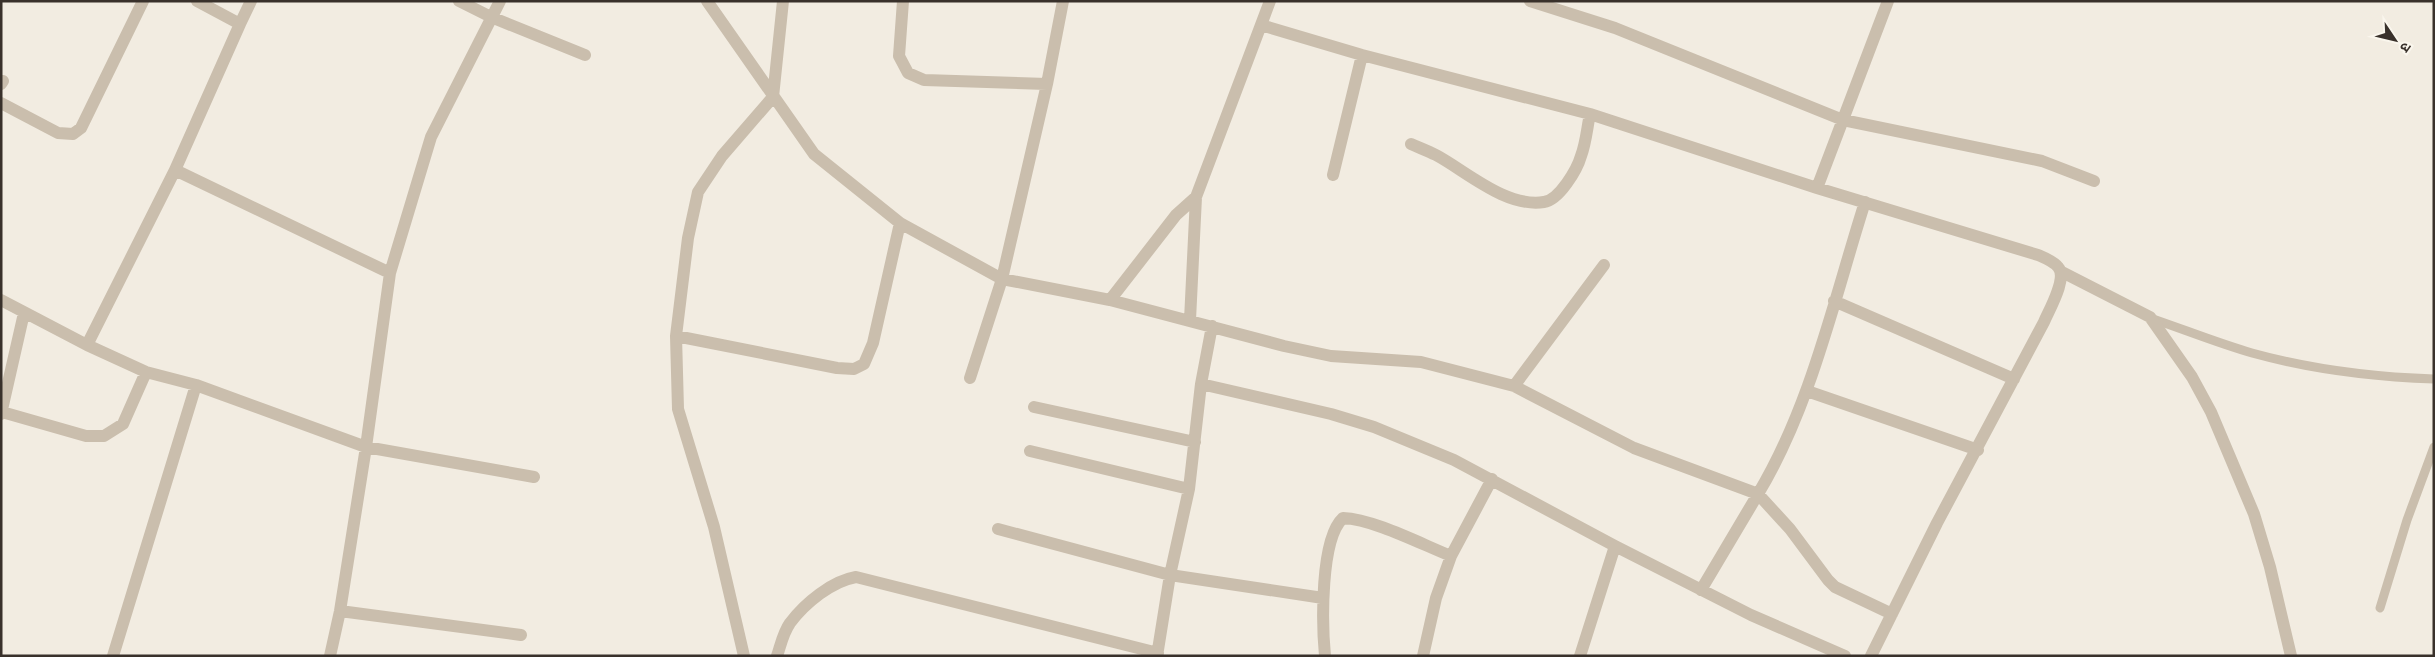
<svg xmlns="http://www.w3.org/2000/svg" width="2435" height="657" viewBox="0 0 2435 657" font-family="'IBM Plex Sans','Noto Sans Devanagari',sans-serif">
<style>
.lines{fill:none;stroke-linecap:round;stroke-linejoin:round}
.service{stroke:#cabead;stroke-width:9}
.minor{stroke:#cabead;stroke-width:12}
</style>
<rect width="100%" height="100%" fill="#f2ece1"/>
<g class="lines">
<path class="service" d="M 2150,318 C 2183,329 2217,343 2252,353 C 2310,369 2373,377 2434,379
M 2380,608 L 2407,520 L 2434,447"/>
<path class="minor" d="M 197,1 L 240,24 L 251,1
M 459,1 L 491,17 L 585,55
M 707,1 L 814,154 L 900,223 L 1002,279 L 1110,300 L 1284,346 L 1331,356 L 1421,362 L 1514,386 L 1634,448 L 1758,494 C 1811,406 1834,299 1865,202
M 903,1 L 899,56 L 908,73 L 924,80 L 1047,84
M 1530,1 L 1615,28 L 1843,120 L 2042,161 L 2094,181
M 1261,25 L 1362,55 L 1590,114 L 1817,188 L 2038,255 C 2045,258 2053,261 2058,267 C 2068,278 2049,310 2044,322 L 1937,523 L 1871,656
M 1,84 L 3,81
M 1,103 L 58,133 L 73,134 L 81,128 L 143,1
M 1411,144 C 1420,148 1428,151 1436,155 C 1466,171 1506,208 1544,202 C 1559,200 1577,170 1581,156 C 1586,143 1587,128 1590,114
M 175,170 L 390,273
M 1333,175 L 1362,55
M 1817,188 L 1888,1
M 2062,272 L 2150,317 L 2192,377 L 2211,412 L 2254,514 L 2270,567 L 2291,656
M 1,300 L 87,345 L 146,372 L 196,385 L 366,447 L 534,477
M 1110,300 L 1176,215 L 1196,197
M 1834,301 L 2014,379
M 1190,320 L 1196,197 L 1270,1
M 676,336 L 837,368 L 854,369 L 864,364 L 873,343 L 900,223
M 87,345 L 175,170 L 240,24
M 970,378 L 1002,279 L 1047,84 L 1063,1
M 1201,384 L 1331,414 L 1374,427 L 1454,460 L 1615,546 L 1751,615 L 1845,656
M 1514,386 L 1604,265
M 1807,391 L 1978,450
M 1034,407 L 1195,442
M 2,412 L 86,436 L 104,436 L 123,424 L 146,372
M 1,414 L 24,313
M 1030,451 L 1189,489
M 998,529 L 1170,575 L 1323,598
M 1701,590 L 1758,494 L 1790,529 L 1828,580 L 1835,587 L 1892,614
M 340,611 L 521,635
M 113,656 L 196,385
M 330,656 L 340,611 L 366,447 L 390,273 L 431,137 L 500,1
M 744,656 L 714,527 L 678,409 L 676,336 L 688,238 L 698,192 L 722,156 L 773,97 L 783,1
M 777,656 C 781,644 783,633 790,623 C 805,603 832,581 856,577 L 1158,653
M 1157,656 L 1170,575 L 1189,489 L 1201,384 L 1212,326
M 1325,656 C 1322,625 1320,539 1343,518 C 1373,519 1421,544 1451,556
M 1423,656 L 1436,598 L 1451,556 L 1492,479
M 1580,656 L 1615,546"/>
</g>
<rect width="2435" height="657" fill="none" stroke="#39312b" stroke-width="5"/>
<g transform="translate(2395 40) rotate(125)" stroke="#faf6ed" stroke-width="4" paint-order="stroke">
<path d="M0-4L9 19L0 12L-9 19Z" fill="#39312b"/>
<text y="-8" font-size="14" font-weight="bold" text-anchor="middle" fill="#39312b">उ</text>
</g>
</svg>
